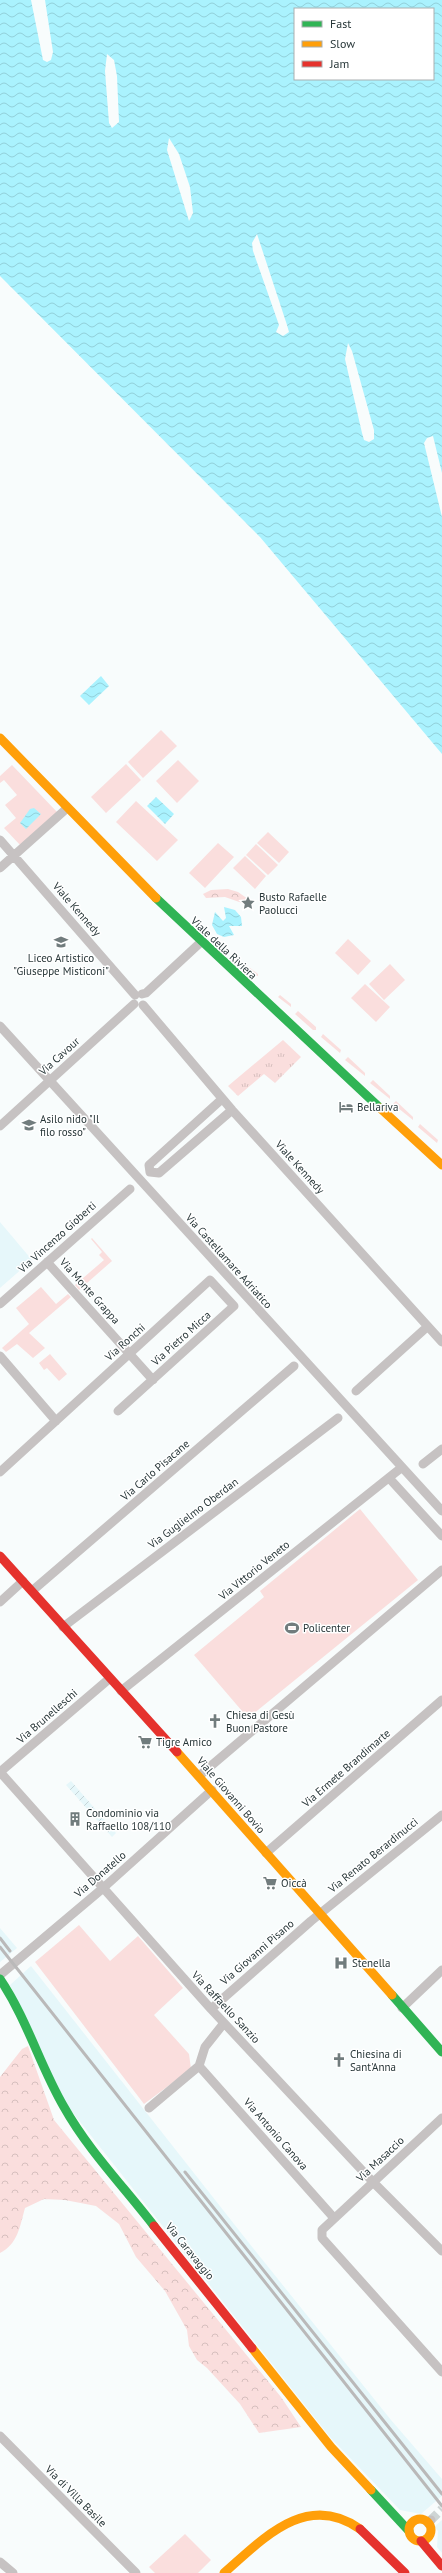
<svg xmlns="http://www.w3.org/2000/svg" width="442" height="2573" viewBox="0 0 442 2573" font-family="'PT Sans',sans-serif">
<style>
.built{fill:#e6f7fa}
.industrial{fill:url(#industrial-furrows)}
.green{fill:#fadedd}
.forest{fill:url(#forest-crowns)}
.park{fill:url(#park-tufts)}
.water{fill:url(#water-waves);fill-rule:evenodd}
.pier{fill:#f8fcfc}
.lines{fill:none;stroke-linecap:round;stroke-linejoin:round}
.street-tunnel{stroke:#ced5d5;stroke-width:9;stroke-dasharray:9 4.5;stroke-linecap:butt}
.street{stroke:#c6c2c2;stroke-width:9}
.fast{stroke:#30b455;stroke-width:9}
.slow{stroke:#ff9f0a;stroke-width:9}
.jam{stroke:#e5322d;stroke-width:9}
.rail{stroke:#bab9b9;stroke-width:3}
.labels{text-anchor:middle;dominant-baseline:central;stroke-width:3;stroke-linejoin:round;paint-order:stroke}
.poi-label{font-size:11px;fill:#283739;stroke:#fff;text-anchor:start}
.street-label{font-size:11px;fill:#283739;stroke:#fff}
</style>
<defs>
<pattern id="industrial-furrows" width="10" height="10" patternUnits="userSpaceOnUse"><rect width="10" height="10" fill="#e6f7fa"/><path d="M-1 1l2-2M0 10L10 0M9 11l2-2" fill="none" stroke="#c5d4d7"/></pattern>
<pattern id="forest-crowns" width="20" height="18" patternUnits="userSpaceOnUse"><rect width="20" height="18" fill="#fadedd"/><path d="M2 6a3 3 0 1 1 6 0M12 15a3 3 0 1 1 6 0" fill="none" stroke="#d6bfbe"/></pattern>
<pattern id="park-tufts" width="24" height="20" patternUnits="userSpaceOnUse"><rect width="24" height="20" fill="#fadedd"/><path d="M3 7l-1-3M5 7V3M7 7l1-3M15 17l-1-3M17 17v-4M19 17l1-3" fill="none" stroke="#d6bfbe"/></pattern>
<pattern id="water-waves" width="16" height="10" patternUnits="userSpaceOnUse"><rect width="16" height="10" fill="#aaf2fe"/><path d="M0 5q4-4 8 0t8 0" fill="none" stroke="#92d0da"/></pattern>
</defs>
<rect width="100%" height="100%" fill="#f8fcfc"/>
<path class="built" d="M 0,1222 L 32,1260 L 0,1288 Z
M 0,1928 L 17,1948 L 0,1962 Z
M 31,1966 L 249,2243 L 391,2420 L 442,2479 L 442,2496 L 421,2514 L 400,2510 L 330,2437 L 65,2103 L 10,1985 Z
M 442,2520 L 442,2553 L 437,2547 L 438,2531 L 434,2527 Z"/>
<path class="industrial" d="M 71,1781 L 116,1833 L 112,1837 L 66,1785 Z"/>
<path class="green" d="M 161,730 L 177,746 L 143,778 L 128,762 Z
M 178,760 L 199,781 L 177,803 L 156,781 Z
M 126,764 L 141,780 L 106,813 L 91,797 Z
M 12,765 L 58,813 L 21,846 L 4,828 L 16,818 L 5,805 L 17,795 L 4,780 L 0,783 L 0,776 Z
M 136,801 L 178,840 L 157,861 L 116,822 Z
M 268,832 L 289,852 L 279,863 L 257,843 Z
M 218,843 L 234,857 L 205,888 L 189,873 Z
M 256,844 L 278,865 L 268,875 L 246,855 Z
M 245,856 L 266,876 L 255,889 L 233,868 Z
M 348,939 L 371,961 L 358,975 L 335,953 Z
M 390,964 L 405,980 L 384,1000 L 369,984 Z
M 246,965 L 258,974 L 258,976 L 255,976 L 245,967 Z
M 365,984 L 390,1007 L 376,1022 L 351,998 Z
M 280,995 L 291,1004 L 291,1007 L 278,997 Z
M 298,1011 L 316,1027 L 316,1030 L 313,1030 L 295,1014 Z
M 323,1034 L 341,1050 L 340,1053 L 321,1037 Z
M 348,1057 L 365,1073 L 365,1076 L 345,1060 Z
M 373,1080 L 390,1096 L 390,1099 L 370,1083 Z
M 396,1101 L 413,1117 L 413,1120 L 393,1104 Z
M 420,1124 L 438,1140 L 437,1143 L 418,1127 Z
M 92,1238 L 112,1261 L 79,1290 L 75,1285 L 104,1260 L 99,1255 L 102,1252 L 91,1239 Z
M 41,1287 L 56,1304 L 68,1294 L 71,1297 L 29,1333 L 45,1348 L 33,1358 L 17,1344 L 6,1352 L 2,1348 L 29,1324 L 16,1308 Z
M 50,1354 L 67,1374 L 59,1381 L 47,1368 L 44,1370 L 39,1363 Z
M 360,1509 L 418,1580 L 248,1718 L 194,1655 L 264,1597 L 260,1591 Z
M 79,1925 L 110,1961 L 138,1936 L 183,1988 L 154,2015 L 189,2054 L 191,2069 L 144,2104 L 35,1962 Z
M 185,2534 L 211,2560 L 198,2573 L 155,2573 L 149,2567 Z"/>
<path class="forest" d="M 228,889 L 238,892 L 248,899 L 245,904 L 225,897 L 206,898 L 203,894 L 211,890 Z
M 28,2046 L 54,2120 L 281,2397 L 301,2427 L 259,2433 L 240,2404 L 207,2368 L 197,2360 L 189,2346 L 187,2330 L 165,2291 L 136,2257 L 119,2224 L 96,2206 L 65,2200 L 44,2199 L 25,2208 C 20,2226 18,2244 0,2253 L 0,2077 L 22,2049 Z"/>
<path class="park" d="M 283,1040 L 301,1057 L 275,1083 L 264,1074 L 238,1096 L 228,1086 Z"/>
<path class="water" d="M 0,0 L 442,0 L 442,754 L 260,537 L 0,276 ZM 295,9 L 433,9 L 433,79 L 295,79 Z
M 101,676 L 109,686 L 89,705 L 80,696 Z
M 156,797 L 174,814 L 165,824 L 147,806 Z
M 34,808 L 41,814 L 26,829 L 20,823 L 30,809 Z
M 224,907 L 235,910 L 241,917 L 242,926 L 229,926 L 234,935 L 224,937 L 217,934 L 212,925 L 215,912 L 223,921 L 226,918 Z"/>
<path class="pier" d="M 31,0 L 45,0 L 53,52 L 51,60 L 47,62 L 43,60 Z
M 107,54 L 114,60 L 117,76 L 119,122 L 112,128 L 109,123 L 105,71 Z
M 169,138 L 179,154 L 190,187 L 193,213 L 189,221 L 167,150 Z
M 257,234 L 287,325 L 289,332 L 283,336 L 276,332 L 279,325 L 253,251 L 252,243 Z
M 348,343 L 352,351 L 374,430 L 374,439 L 369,442 L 364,440 L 362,433 L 345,359 Z
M 433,436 L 442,473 L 442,517 L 424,443 L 427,438 Z"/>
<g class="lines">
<path class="street-tunnel" d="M 431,2520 L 442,2509"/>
<path class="street" d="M 0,840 L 135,995
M 0,868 L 65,810
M 142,994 L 146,993 L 201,942
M 143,1005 L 232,1110 L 442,1342
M 0,1026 L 442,1511
M 222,1099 L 149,1165 L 150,1172 L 159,1173 L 232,1110
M 0,1126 L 134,1004
M 47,1262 L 153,1380
M 0,1304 L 130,1189
M 0,1356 L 56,1421
M 356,1391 L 427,1327
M 423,1464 L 442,1449
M 0,1472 L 210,1280 L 234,1306 L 118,1411
M 389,1478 L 442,1536
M 32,1591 L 294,1366
M 0,1602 L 23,1581
M 63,1627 L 338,1418
M 121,1691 L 401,1468
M 0,1772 L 211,2009 L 373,2182 L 442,2251
M 0,1772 L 109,1679
M 199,1776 L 442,1570
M 266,1853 L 442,1700
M 0,1975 L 102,1889 L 212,1790
M 402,2008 L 442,1970
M 211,2009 L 311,1921 L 442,1815
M 199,2066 L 334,2218
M 149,2108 L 199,2066 L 205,2047 L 224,2023
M 442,2118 L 322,2230 L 322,2238 L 442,2372
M 0,2436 L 136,2573
M 428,2523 L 431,2520
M 0,2562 L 13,2573"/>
<path class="fast" d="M 156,898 L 380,1108
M 0,1979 C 27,2019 40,2066 64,2107 C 88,2150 124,2187 154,2226
M 392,1995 L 442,2052
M 371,2490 L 409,2531"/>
<path class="slow" d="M 0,738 L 156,898
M 380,1108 L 442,1165
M 177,1752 L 392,1995
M 252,2348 L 331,2447 L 371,2490
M409 2530a11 11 0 1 1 22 0a11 11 0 1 1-22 0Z
M 224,2573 C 263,2539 306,2491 360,2529"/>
<path class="jam" d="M 0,1556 L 177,1752
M 154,2226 L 252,2348
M 360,2529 L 405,2573
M 421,2541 L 442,2566"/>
<path class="rail" d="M 0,1938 L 10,1951
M 0,1947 L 442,2506
M 185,2172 L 442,2494"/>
</g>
<defs>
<symbol id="sight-bare" viewBox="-9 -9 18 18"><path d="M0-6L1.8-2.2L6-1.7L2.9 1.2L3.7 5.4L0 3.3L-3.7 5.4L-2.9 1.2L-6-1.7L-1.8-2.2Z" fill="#717c7d" stroke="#fff" stroke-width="2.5" paint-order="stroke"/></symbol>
<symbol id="school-bare" viewBox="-9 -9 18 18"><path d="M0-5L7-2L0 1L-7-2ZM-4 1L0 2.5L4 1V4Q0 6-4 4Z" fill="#717c7d" stroke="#fff" stroke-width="2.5" paint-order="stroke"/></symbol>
<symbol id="hotel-bare" viewBox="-9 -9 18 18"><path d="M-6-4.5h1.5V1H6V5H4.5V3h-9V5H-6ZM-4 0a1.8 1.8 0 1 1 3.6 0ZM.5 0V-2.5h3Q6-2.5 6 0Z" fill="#717c7d" stroke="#fff" stroke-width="2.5" paint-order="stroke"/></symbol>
<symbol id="stadium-bare" viewBox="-9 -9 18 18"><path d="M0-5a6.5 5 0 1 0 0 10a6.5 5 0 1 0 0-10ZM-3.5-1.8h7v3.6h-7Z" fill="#717c7d" stroke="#fff" stroke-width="2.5" paint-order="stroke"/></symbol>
<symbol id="church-bare" viewBox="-9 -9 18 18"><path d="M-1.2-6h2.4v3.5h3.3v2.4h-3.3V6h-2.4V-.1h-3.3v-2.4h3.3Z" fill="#717c7d" stroke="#fff" stroke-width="2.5" paint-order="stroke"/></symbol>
<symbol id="supermarket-bare" viewBox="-9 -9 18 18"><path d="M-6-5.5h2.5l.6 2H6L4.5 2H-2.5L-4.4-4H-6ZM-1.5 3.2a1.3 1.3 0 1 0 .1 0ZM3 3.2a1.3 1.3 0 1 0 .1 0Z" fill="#717c7d" stroke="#fff" stroke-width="2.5" paint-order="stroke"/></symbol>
<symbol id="building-bare" viewBox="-9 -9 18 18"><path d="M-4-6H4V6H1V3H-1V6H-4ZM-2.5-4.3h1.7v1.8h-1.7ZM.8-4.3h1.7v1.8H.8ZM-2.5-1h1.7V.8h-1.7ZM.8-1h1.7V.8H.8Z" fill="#717c7d" stroke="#fff" stroke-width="2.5" paint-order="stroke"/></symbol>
<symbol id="hospital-bare" viewBox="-9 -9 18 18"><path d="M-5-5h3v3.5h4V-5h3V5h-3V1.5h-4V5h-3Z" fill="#717c7d" stroke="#fff" stroke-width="2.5" paint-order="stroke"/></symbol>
</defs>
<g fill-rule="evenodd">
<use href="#sight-bare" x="238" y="893" width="20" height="20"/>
<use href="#school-bare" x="51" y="932" width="20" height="20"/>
<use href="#hotel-bare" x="336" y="1097" width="20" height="20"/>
<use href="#school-bare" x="19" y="1115" width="20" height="20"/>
<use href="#stadium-bare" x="282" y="1618" width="20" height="20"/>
<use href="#church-bare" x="205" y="1711" width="20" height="20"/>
<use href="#supermarket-bare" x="135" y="1732" width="20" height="20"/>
<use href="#building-bare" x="65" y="1809" width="20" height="20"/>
<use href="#supermarket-bare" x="260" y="1873" width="20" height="20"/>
<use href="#hospital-bare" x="331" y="1953" width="20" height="20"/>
<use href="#church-bare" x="329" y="2050" width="20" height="20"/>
</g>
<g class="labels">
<g class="poi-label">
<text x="259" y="897">Busto Rafaelle<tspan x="259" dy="13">Paolucci</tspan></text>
<text x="61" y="958" text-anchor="middle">Liceo Artistico<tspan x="61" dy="13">"Giuseppe Misticoni"</tspan></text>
<text x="357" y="1107">Bellariva</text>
<text x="40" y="1119">Asilo nido "Il<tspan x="40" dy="13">filo rosso"</tspan></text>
<text x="303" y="1628">Policenter</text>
<text x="226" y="1715">Chiesa di Gesù<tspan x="226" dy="13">Buon Pastore</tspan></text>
<text x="156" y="1742">Tigre Amico</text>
<text x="86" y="1813">Condominio via<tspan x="86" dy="13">Raffaello 108/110</tspan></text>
<text x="281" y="1883">Oiccà</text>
<text x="352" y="1963">Stenella</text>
<text x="350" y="2054">Chiesina di<tspan x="350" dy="13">Sant'Anna</tspan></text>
</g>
<g class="street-label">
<text transform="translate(77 909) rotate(49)">Viale Kennedy</text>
<text transform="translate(224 948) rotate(43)">Viale della Riviera</text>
<text transform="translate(59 1056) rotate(-42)">Via Cavour</text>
<text transform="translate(300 1167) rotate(48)">Viale Kennedy</text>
<text transform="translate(57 1237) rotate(-42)">Via Vincenzo Gioberti</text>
<text transform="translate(229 1261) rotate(48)">Via Castellamare Adriatico</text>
<text transform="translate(90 1291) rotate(48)">Via Monte Grappa</text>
<text transform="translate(181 1338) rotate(-42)">Via Pietro Micca</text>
<text transform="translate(125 1342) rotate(-42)">Via Ronchi</text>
<text transform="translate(155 1470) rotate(-41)">Via Carlo Pisacane</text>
<text transform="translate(193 1513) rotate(-37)">Via Guglielmo Oberdan</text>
<text transform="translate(254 1570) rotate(-39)">Via Vittorio Veneto</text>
<text transform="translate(47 1716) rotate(-41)">Via Brunelleschi</text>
<text transform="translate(346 1768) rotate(-41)">Via Ermete Brandimarte</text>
<text transform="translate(231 1795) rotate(49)">Viale Giovanni Bovio</text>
<text transform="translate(373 1855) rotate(-39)">Via Renato Berardinucci</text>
<text transform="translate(100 1874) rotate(-41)">Via Donatello</text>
<text transform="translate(257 1952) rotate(-41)">Via Giovanni Pisano</text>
<text transform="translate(226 2007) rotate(47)">Via Raffaello Sanzio</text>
<text transform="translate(276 2134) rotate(49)">Via Antonio Canova</text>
<text transform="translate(380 2159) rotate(-43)">Via Masaccio</text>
<text transform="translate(190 2251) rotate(51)">Via Caravaggio</text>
<text transform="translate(76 2496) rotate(45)">Via di Villa Basile</text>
</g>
</g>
<rect x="294" y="8" width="140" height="72" fill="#ffffff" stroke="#a9afb0"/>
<rect x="302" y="21" width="20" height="6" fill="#30b455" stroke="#a9afb0"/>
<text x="330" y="28" font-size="12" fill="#283739">Fast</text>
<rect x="302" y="41" width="20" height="6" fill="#ff9f0a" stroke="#a9afb0"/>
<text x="330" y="48" font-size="12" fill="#283739">Slow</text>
<rect x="302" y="61" width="20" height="6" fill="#e5322d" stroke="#a9afb0"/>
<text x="330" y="68" font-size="12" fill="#283739">Jam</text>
</svg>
